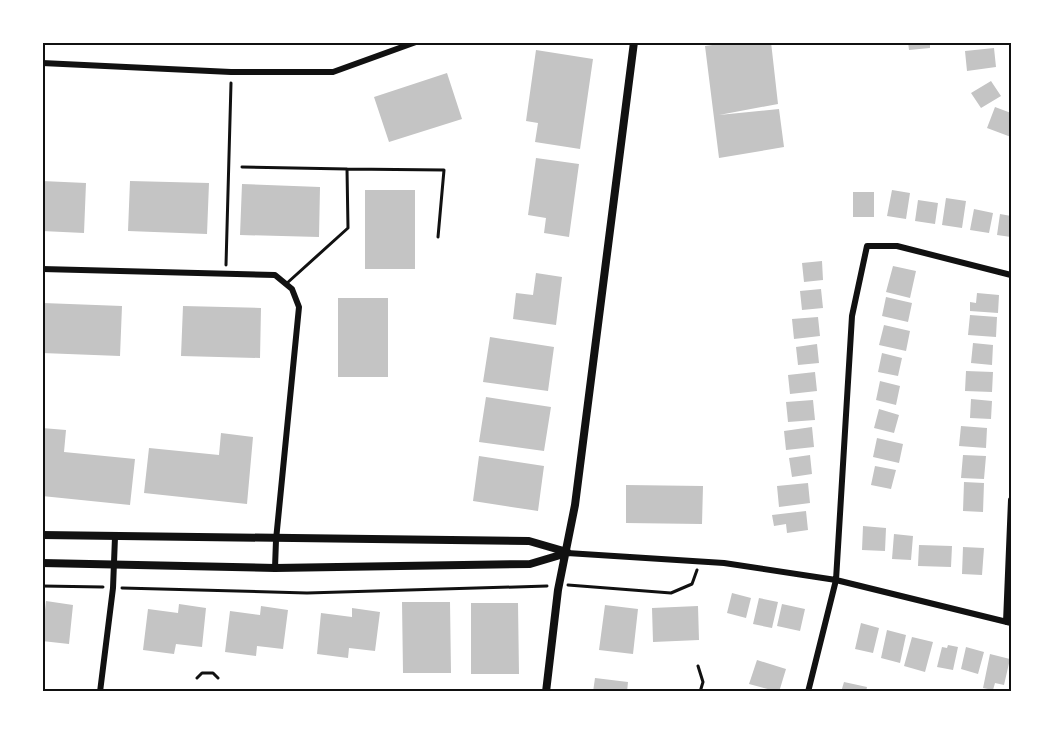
<svg xmlns="http://www.w3.org/2000/svg" width="1053" height="734" viewBox="0 0 1053 734" font-family="'Archivo Narrow',sans-serif">
<style>
.building{fill:#c4c4c4}
.lines{fill:none;stroke-linecap:round;stroke-linejoin:round}
.path{stroke:#111;stroke-width:3}
.service{stroke:#111;stroke-width:3}
.minor{stroke:#111;stroke-width:6}
.tertiary{stroke:#111;stroke-width:8}
.neatline{fill:none;stroke:#111;stroke-width:2}
</style>
<rect width="100%" height="100%" fill="#fff"/>
<path class="building" d="M 735,42 L 771,42 L 778,104 L 719,115 L 779,109 L 784,147 L 719,158 L 705,46 Z
M 908,42 L 930,42 L 930,48 L 909,50 Z
M 994,48 L 996,67 L 967,71 L 965,51 Z
M 536,50 L 593,59 L 580,149 L 535,142 L 538,123 L 526,121 Z
M 447,73 L 462,119 L 389,142 L 374,97 Z
M 991,81 L 1001,96 L 981,108 L 971,93 Z
M 995,107 L 1011,113 L 1011,137 L 987,128 Z
M 536,158 L 579,164 L 569,237 L 544,233 L 546,218 L 528,215 Z
M 42,181 L 86,183 L 84,233 L 42,231 Z
M 130,181 L 209,183 L 207,234 L 128,231 Z
M 242,184 L 320,187 L 319,237 L 240,235 Z
M 365,190 L 415,190 L 415,269 L 365,269 Z
M 892,190 L 910,193 L 906,219 L 887,216 Z
M 853,192 L 874,192 L 874,217 L 853,217 Z
M 946,198 L 966,201 L 962,228 L 942,225 Z
M 918,200 L 938,203 L 935,224 L 915,221 Z
M 974,209 L 993,213 L 989,233 L 970,230 Z
M 1000,214 L 1011,216 L 1011,237 L 997,235 Z
M 822,261 L 823,280 L 804,282 L 802,263 Z
M 893,266 L 916,271 L 910,298 L 886,292 Z
M 536,273 L 562,277 L 556,325 L 513,319 L 516,293 L 533,295 Z
M 821,289 L 823,308 L 802,310 L 800,291 Z
M 977,293 L 999,295 L 998,313 L 970,311 L 970,302 L 976,303 Z
M 886,297 L 912,303 L 908,322 L 882,316 Z
M 338,298 L 388,298 L 388,377 L 338,377 Z
M 43,303 L 122,306 L 120,356 L 42,353 Z
M 183,306 L 261,308 L 260,358 L 181,356 Z
M 970,315 L 997,317 L 996,337 L 968,335 Z
M 818,317 L 820,336 L 794,339 L 792,319 Z
M 884,325 L 910,331 L 906,351 L 879,345 Z
M 490,337 L 554,347 L 548,391 L 483,382 Z
M 973,343 L 993,345 L 992,365 L 971,363 Z
M 817,344 L 819,363 L 798,365 L 796,347 Z
M 882,353 L 902,358 L 898,376 L 878,372 Z
M 966,371 L 993,372 L 992,392 L 965,391 Z
M 815,372 L 817,391 L 790,394 L 788,375 Z
M 880,381 L 900,386 L 896,405 L 876,400 Z
M 486,397 L 551,407 L 544,451 L 479,442 Z
M 971,399 L 992,401 L 991,419 L 970,418 Z
M 813,400 L 815,420 L 788,422 L 786,402 Z
M 879,409 L 899,415 L 894,433 L 874,428 Z
M 961,426 L 987,428 L 986,448 L 959,446 Z
M 812,427 L 814,447 L 786,450 L 784,431 Z
M 42,428 L 66,430 L 64,452 L 135,459 L 130,505 L 42,496 Z
M 221,433 L 253,437 L 247,504 L 144,493 L 149,448 L 219,455 Z
M 877,438 L 903,444 L 899,463 L 873,457 Z
M 810,455 L 812,474 L 792,477 L 789,458 Z
M 963,455 L 986,456 L 984,479 L 961,478 Z
M 479,456 L 544,466 L 538,511 L 473,501 Z
M 875,466 L 896,470 L 891,489 L 871,485 Z
M 964,482 L 984,483 L 983,512 L 963,511 Z
M 808,483 L 810,503 L 779,507 L 777,486 Z
M 626,485 L 703,486 L 702,524 L 626,523 Z
M 806,511 L 808,530 L 787,533 L 786,524 L 774,526 L 772,515 Z
M 863,526 L 886,528 L 885,551 L 862,550 Z
M 894,534 L 913,536 L 911,560 L 892,559 Z
M 919,545 L 952,546 L 951,567 L 918,566 Z
M 963,547 L 984,548 L 982,575 L 962,574 Z
M 732,593 L 751,598 L 746,618 L 727,613 Z
M 759,598 L 778,602 L 772,628 L 753,624 Z
M 46,601 L 73,605 L 69,644 L 42,641 L 42,610 L 45,610 Z
M 402,602 L 450,602 L 451,673 L 403,673 Z
M 471,603 L 518,603 L 519,674 L 471,674 Z
M 179,604 L 206,608 L 202,647 L 176,644 L 174,654 L 143,650 L 148,609 L 178,613 Z
M 782,604 L 805,609 L 800,631 L 777,626 Z
M 605,605 L 638,609 L 633,654 L 599,650 Z
M 261,606 L 288,610 L 283,649 L 257,646 L 256,656 L 225,652 L 230,611 L 260,615 Z
M 698,606 L 699,640 L 653,642 L 652,608 Z
M 352,608 L 380,612 L 375,651 L 349,648 L 348,658 L 317,654 L 321,613 L 352,617 Z
M 861,623 L 879,628 L 873,653 L 855,649 Z
M 887,630 L 906,635 L 900,663 L 881,658 Z
M 912,637 L 933,642 L 925,672 L 904,666 Z
M 948,645 L 958,647 L 953,670 L 937,667 L 942,647 L 947,648 Z
M 966,647 L 984,652 L 978,674 L 961,669 Z
M 990,654 L 1010,659 L 1004,685 L 995,683 L 993,690 L 983,688 Z
M 757,660 L 786,669 L 779,692 L 749,684 Z
M 595,678 L 628,682 L 627,692 L 593,692 Z
M 844,682 L 867,687 L 866,692 L 841,692 Z"/>
<g class="lines">
<path class="path" d="M 226,265 L 231,83
M 568,585 L 671,593 L 692,584 L 697,570
M 42,586 L 103,587
M 122,588 L 307,593 L 547,586
M 698,666 L 703,682 L 700,692
M 197,678 L 202,673 L 213,673 L 218,678
M 457,692 L 457,691"/>
<path class="service" d="M 242,167 L 347,169 L 348,228 L 286,284
M 347,169 L 444,170 L 438,237"/>
<path class="minor" d="M 42,63 L 231,72 L 333,72 L 416,42
M 42,269 L 275,275 L 292,289 L 299,307 L 276,540 L 275,568
M 567,553 L 724,563 L 836,580 L 1011,623
M 1006,622 L 1011,500
M 100,692 L 113,588 L 115,537
M 808,692 L 836,580 L 852,316 L 867,246 L 897,246 L 1011,275"/>
<path class="tertiary" d="M 42,535 L 529,541 L 567,552
M 42,563 L 275,568 L 530,564 L 567,553
M 546,692 L 558,590 L 575,505 L 634,42"/>
</g>
<rect width="1053" height="734" fill="none" stroke="#ffffff" stroke-width="87"/>
<rect x="44" y="44" width="966" height="646" class="neatline"/>
</svg>
